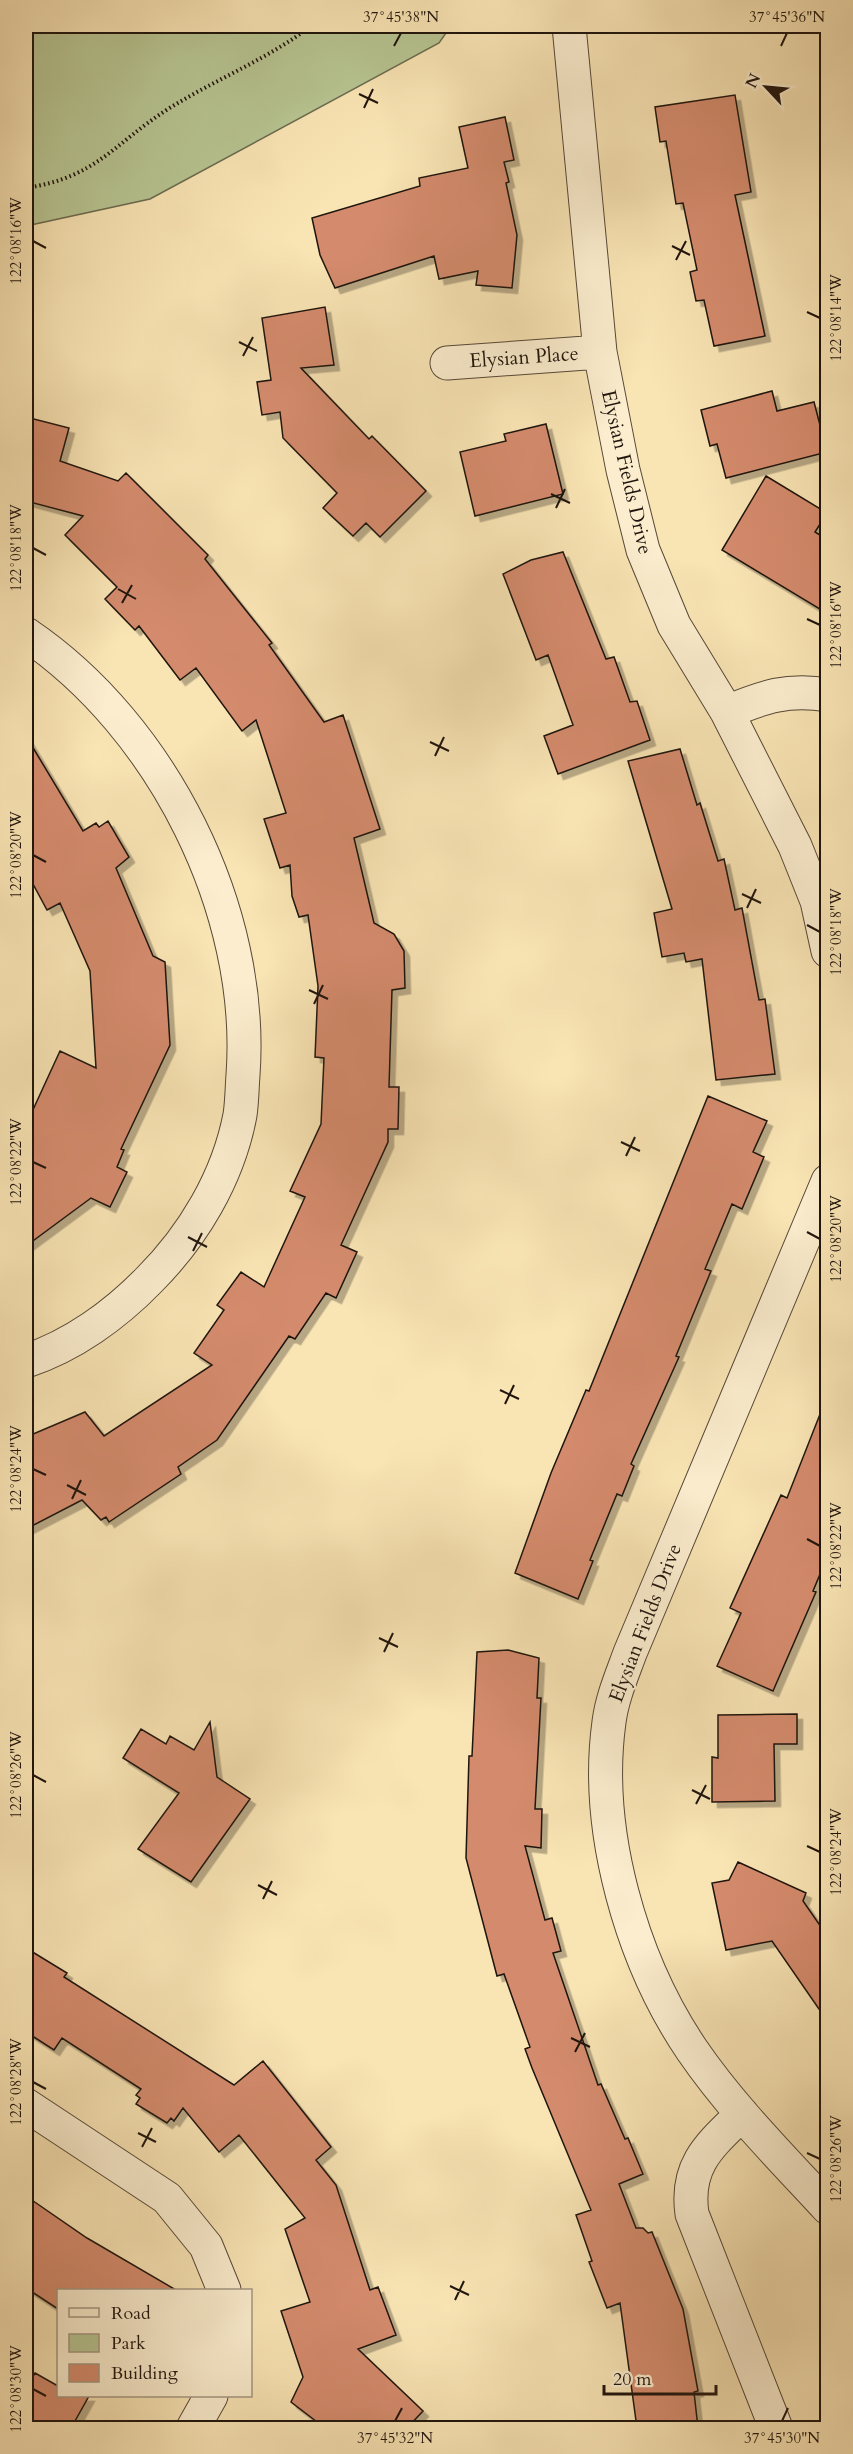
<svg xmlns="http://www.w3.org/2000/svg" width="853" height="2454" viewBox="0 0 853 2454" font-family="Cardo,serif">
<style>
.green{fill:#b7c592;stroke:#6b6c50;stroke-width:1.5}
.building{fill:#d48b6d;stroke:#1f140d;stroke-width:1.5;filter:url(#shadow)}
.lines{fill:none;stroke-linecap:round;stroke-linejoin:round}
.street-casing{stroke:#564837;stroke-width:35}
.path{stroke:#1f140d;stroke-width:4;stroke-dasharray:1.5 3;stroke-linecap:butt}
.street{stroke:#fbedce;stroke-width:33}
.ticks{fill:none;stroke:#1f140d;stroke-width:2}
.labels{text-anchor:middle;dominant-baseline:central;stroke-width:4.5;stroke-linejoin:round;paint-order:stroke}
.street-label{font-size:20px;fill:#1f140d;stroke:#fbedce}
.neatline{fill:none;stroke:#1f140d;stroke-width:2}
.ticks-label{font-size:15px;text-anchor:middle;fill:#1f140d}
</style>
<defs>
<filter id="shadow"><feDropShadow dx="5.5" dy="5.5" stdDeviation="0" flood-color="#0004"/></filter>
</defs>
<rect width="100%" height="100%" fill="#f9e4b4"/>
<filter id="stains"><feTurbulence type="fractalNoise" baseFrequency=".00333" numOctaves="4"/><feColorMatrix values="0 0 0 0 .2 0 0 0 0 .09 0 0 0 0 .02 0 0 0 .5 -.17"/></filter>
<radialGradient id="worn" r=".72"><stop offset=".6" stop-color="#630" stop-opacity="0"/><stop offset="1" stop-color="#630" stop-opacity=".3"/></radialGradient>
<path class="green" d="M 26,26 L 451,26 L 439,43 L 150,199 L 26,226 Z"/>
<path class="building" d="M 735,95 L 751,192 L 735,195 L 765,336 L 714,346 L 704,300 L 696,301 L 690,272 L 697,270 L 683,203 L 676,204 L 666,141 L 660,142 L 655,107 Z
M 505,117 L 514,160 L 504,162 L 509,182 L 506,183 L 517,235 L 512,288 L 476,285 L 478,271 L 439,279 L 434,256 L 335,288 L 320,255 L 312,218 L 420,186 L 419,178 L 468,168 L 459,127 Z
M 325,307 L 334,365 L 301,368 L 369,439 L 372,436 L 426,491 L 380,537 L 366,523 L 353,536 L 323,508 L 337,493 L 283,438 L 280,412 L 262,415 L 257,382 L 271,380 L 262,318 Z
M 772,391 L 777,411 L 814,402 L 827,452 L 726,478 L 717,444 L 710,446 L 701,410 Z
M 26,417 L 69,428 L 60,461 L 118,481 L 126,473 L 208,555 L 205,559 L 272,643 L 269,645 L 324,722 L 343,715 L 380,829 L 354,838 L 374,923 L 394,934 L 404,951 L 405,988 L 392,990 L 389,1087 L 399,1087 L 398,1129 L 388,1129 L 388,1142 L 341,1245 L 357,1252 L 336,1298 L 326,1293 L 295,1339 L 289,1336 L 217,1440 L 178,1467 L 181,1474 L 109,1522 L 106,1517 L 101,1520 L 82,1500 L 26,1529 L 26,1437 L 85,1412 L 104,1436 L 212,1365 L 194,1353 L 224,1310 L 217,1305 L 241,1272 L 264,1287 L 305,1197 L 290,1191 L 321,1124 L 324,1058 L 315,1057 L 318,986 L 308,915 L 299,917 L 292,896 L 290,865 L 280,868 L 264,819 L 286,813 L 256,720 L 242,731 L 196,668 L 180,680 L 139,626 L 135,630 L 105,599 L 117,587 L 65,535 L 83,516 L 26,501 Z
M 546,424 L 563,494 L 475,516 L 460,452 L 506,441 L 504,434 Z
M 766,476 L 827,513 L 815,532 L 828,540 L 828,614 L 722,550 Z
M 563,552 L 606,659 L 614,657 L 630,702 L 637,701 L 650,740 L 558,774 L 544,736 L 573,725 L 548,655 L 536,660 L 503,574 L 531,560 Z
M 26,736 L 83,831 L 96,823 L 99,827 L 108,821 L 129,857 L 116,868 L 153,956 L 165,962 L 170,1045 L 121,1149 L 124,1150 L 117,1167 L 127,1172 L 110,1207 L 91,1198 L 26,1246 L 26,1125 L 60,1051 L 96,1068 L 90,971 L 60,903 L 47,910 L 26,871 Z
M 680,749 L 697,805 L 700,803 L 718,861 L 724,859 L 735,910 L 742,908 L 759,1000 L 765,999 L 775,1074 L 716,1080 L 702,959 L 686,962 L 684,953 L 662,957 L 654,913 L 672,909 L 628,761 Z
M 708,1096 L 767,1121 L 753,1152 L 764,1157 L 742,1209 L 732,1204 L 705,1269 L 711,1271 L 676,1356 L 679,1357 L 631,1464 L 634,1466 L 622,1496 L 617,1494 L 590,1560 L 593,1561 L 578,1599 L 515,1573 L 551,1473 L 586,1390 L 589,1391 Z
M 826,1399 L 828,1555 L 813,1591 L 816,1592 L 773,1691 L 717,1666 L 741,1613 L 730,1608 L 781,1495 L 787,1498 Z
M 508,1650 L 539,1658 L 537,1698 L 541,1698 L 535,1809 L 542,1809 L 541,1848 L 525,1846 L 545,1920 L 552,1918 L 561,1951 L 553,1953 L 598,2085 L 601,2084 L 625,2139 L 628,2138 L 643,2174 L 619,2184 L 636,2228 L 643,2228 L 648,2233 L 652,2232 L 683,2309 L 698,2391 L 694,2392 L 698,2428 L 637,2428 L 620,2303 L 607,2308 L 589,2262 L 592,2261 L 576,2215 L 591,2210 L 532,2068 L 525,2049 L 530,2047 L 504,1974 L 497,1976 L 466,1858 L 469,1756 L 472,1756 L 477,1652 Z
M 797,1714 L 797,1744 L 774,1744 L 775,1801 L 712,1802 L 712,1757 L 718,1758 L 718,1715 Z
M 210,1722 L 217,1777 L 250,1799 L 191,1882 L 138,1849 L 179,1793 L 123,1758 L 141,1729 L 166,1744 L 170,1736 L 194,1750 Z
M 738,1862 L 806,1893 L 803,1901 L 828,1937 L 828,2022 L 772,1941 L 726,1950 L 712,1883 L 729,1880 Z
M 26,1948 L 67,1973 L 64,1977 L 234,2085 L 263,2061 L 331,2147 L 316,2160 L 336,2185 L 370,2290 L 378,2287 L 396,2335 L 358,2349 L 423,2411 L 407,2428 L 325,2428 L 291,2402 L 303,2377 L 281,2311 L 310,2302 L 285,2229 L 305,2218 L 239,2135 L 219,2152 L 183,2108 L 174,2121 L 171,2118 L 167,2123 L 136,2104 L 140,2098 L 136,2095 L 141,2089 L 62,2038 L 54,2050 L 26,2032 Z
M 26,2196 L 87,2238 L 176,2290 L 58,2290 L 58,2309 L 26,2288 Z
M 35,2373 L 58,2386 L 58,2396 L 89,2396 L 71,2428 L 26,2428 L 26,2389 Z"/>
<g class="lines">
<defs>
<path id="street" d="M 569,26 L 600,352 L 623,470 L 643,550 L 674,625 L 727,712 L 795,846 L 817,901 L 828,951
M 447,363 L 600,352
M 26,634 C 162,726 255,910 243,1075 C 242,1088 242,1102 240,1115 C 228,1178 193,1236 149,1280 C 115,1315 72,1346 26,1361
M 727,712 C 763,697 788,688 828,695
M 828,1181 L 630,1653 C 622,1675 612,1698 609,1722 C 594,1830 631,1960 692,2050 C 731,2107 781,2157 828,2208
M 26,2105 L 167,2198 L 206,2246 L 224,2290
M 742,2114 C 710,2145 685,2165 692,2214 L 776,2428
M 193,2428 L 211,2396"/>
</defs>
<use href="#street" class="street-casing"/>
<path class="path" d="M 26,188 C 97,177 112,145 168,109 C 214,80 268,59 311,26"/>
<use href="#street" class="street"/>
</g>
<path class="ticks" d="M 394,46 L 401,33M 781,46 L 787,33M 359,94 L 378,103M 364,108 L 373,89M 33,241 L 46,248M 672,246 L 690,255M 676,260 L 686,241M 807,312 L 820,318M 239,342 L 257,351M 243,356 L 253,337M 551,494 L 570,503M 556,508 L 565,489M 33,548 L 46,555M 118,589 L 136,599M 122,603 L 132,585M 807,619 L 820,625M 430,742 L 449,751M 435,756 L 444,737M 33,855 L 46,862M 742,894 L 761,903M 747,908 L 756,889M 807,925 L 820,932M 309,990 L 328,999M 314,1004 L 323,985M 621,1142 L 640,1151M 626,1156 L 635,1137M 33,1162 L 46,1168M 807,1232 L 820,1239M 188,1237 L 207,1247M 193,1251 L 202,1233M 500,1390 L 519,1399M 505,1404 L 514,1385M 33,1469 L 46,1475M 67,1485 L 86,1495M 72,1499 L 81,1480M 807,1539 L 820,1546M 379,1638 L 398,1647M 384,1652 L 393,1633M 33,1775 L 46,1782M 692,1790 L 710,1799M 696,1804 L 706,1785M 807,1846 L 820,1852M 258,1885 L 277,1895M 263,1899 L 272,1881M 571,2038 L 590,2047M 575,2052 L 585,2033M 33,2082 L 46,2089M 138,2133 L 156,2142M 142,2147 L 152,2128M 807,2153 L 820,2159M 450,2286 L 469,2295M 455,2300 L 464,2281M 33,2389 L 46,2396M 395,2421 L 402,2408M 782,2421 L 788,2408"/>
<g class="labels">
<g class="street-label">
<text transform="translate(524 357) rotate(-4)">Elysian Place</text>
<text transform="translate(627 472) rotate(77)">Elysian Fields Drive</text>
<text transform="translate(645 1623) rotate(-69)">Elysian Fields Drive</text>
</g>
</g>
<rect width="853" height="2454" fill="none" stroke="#f9e4b4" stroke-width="66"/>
<rect x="57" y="2289" width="195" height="108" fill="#fbedce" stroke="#a39681" stroke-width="1.5"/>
<rect x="69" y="2308" width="30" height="9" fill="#fbedce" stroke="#a39681" stroke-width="1.5"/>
<text x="111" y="2319" font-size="18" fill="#1f140d">Road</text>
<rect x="69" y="2334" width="30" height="18" fill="#b7c592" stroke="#a39681" stroke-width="1.5"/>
<text x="111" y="2349" font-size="18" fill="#1f140d">Park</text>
<rect x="69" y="2364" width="30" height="18" fill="#d48b6d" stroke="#a39681" stroke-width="1.5"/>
<text x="111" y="2379" font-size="18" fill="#1f140d">Building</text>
<g transform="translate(766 87) rotate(296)" stroke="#fbedce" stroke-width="4.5" paint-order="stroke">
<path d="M0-4.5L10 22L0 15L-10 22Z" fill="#1f140d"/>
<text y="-9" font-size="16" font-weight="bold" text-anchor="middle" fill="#1f140d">N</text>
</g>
<path d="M604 2385v9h112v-9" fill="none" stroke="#1f140d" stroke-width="3"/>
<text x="613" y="2385" font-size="18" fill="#1f140d" stroke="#fbedce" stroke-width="4.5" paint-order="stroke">20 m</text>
<rect x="33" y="33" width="787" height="2388" class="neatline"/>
<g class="ticks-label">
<text x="401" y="22">37°45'38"N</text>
<text x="787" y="22">37°45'36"N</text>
<text transform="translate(16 241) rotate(-90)" y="5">122°08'16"W</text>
<text transform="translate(836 318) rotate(-90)" y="5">122°08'14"W</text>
<text transform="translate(16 548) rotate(-90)" y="5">122°08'18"W</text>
<text transform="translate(836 625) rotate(-90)" y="5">122°08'16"W</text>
<text transform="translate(16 855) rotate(-90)" y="5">122°08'20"W</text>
<text transform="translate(836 932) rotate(-90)" y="5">122°08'18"W</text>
<text transform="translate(16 1162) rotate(-90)" y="5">122°08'22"W</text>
<text transform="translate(836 1239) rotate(-90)" y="5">122°08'20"W</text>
<text transform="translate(16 1469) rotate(-90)" y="5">122°08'24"W</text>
<text transform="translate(836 1546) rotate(-90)" y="5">122°08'22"W</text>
<text transform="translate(16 1775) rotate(-90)" y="5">122°08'26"W</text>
<text transform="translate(836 1852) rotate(-90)" y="5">122°08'24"W</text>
<text transform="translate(16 2082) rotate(-90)" y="5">122°08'28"W</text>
<text transform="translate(836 2159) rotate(-90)" y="5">122°08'26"W</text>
<text transform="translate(16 2389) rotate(-90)" y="5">122°08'30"W</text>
<text x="395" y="2443">37°45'32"N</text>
<text x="782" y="2443">37°45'30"N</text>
</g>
<rect width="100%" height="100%" filter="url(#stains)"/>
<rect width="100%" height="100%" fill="url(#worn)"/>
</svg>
